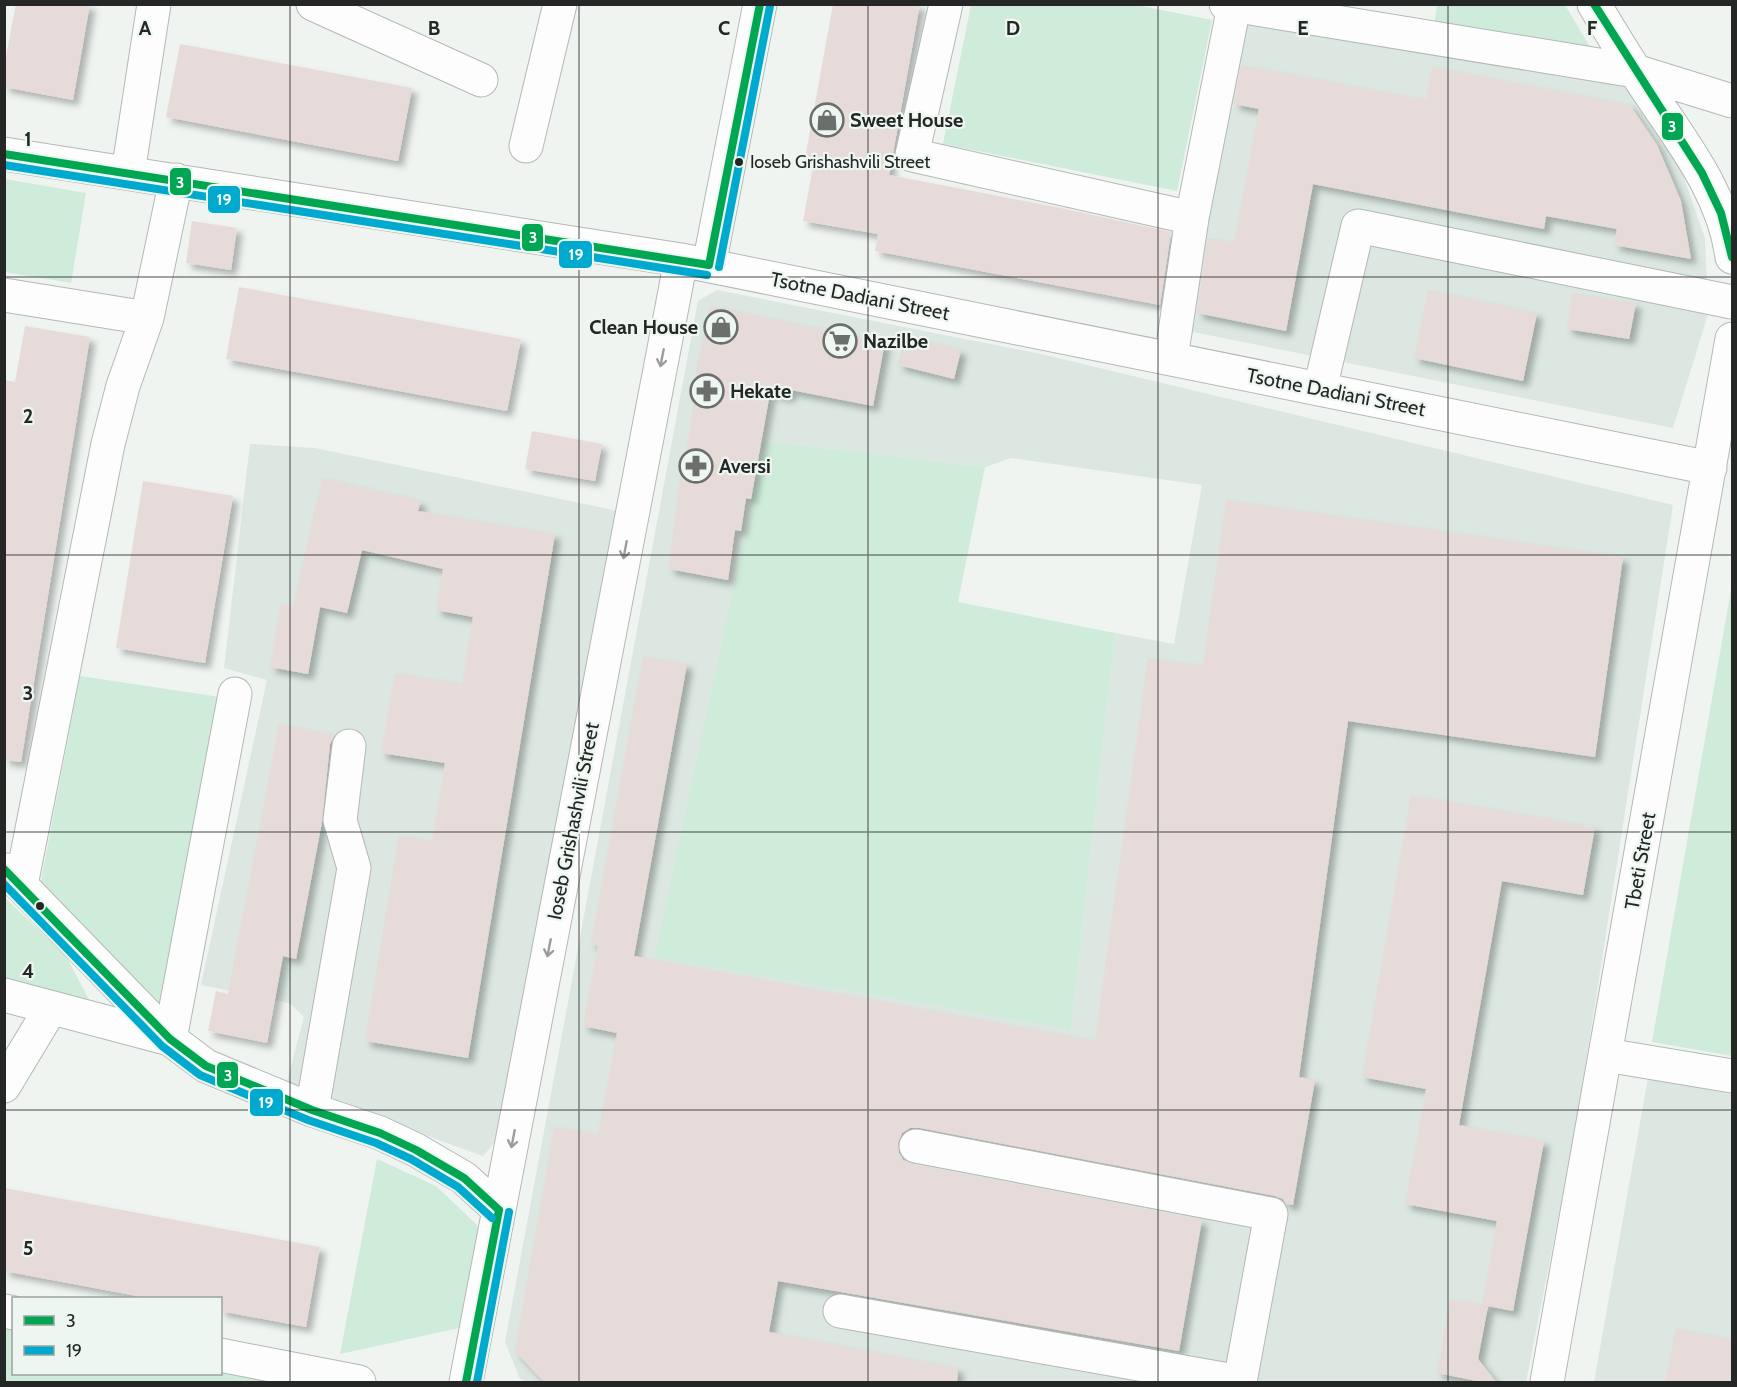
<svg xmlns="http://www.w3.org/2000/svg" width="1737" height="1387" viewBox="0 0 1737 1387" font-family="Cabin,sans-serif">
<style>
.built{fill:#dbe7e0;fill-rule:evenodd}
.green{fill:#cfebd9}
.building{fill:#e6dbd8;filter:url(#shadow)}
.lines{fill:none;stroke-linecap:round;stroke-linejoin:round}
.minor-casing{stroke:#b4b8b6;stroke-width:35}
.minor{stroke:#fdfdfd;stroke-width:33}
.bus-1-casing{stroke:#edf6f0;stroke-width:12}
.bus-2-casing{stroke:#edf6f0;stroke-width:12}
.bus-1{stroke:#00a651;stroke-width:8}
.bus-2{stroke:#00a9ce;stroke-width:8}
.oneway{stroke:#9b9d9c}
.grid{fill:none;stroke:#242725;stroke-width:1.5;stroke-opacity:0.55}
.bus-dot{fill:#242725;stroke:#edf6f0;stroke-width:2}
.labels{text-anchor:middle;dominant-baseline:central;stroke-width:4.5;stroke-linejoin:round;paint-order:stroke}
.bus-label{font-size:18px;fill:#242725;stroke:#edf6f0;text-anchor:start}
.poi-label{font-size:20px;font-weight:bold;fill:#242725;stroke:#edf6f0;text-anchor:start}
.street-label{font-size:20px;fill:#242725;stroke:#edf6f0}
.grid-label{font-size:20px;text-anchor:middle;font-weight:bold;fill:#242725;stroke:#edf6f0;stroke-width:4.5;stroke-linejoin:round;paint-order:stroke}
.line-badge{stroke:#edf6f0;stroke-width:2}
.badge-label{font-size:16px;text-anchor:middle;font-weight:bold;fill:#fff}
</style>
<defs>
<filter id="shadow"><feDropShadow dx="5.5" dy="5.5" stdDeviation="3" flood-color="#0004"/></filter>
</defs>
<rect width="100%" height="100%" fill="#eff4f1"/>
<path class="built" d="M 1240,9 L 1624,76 L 1677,158 L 1705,238 L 1708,314 L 1673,428 L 1183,330 Z
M 717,290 L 1041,354 L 1673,505 L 1575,1132 L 1526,1382 L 527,1382 L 520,1379 L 505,1342 L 698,301 ZM 765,441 L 985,467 L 1011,458 L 1202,485 L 1174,644 L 1115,633 L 1071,1029 Z
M 250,444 L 315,448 L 623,512 L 508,1127 L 483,1156 L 286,1085 L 304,1017 L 289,1003 L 201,985 L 267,680 L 224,668 Z
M 1648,1078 L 1732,1094 L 1732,1382 L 1594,1382 Z"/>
<path class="green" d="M 971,5 L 1136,5 L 1212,20 L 1177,191 L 943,144 Z
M 1437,5 L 1565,5 L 1593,52 L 1434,26 Z
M 5,179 L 86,193 L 71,283 L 5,272 Z
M 765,441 L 985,467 L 958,602 L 1115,633 L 1071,1029 L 655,957 Z
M 1732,584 L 1732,1056 L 1652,1042 Z
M 80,676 L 220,697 L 160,1003 L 39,891 Z
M 4,897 L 66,956 L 95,1011 L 5,990 Z
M 377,1159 L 436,1186 L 477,1225 L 484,1255 L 464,1327 L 340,1354 Z
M 4,1324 L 13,1326 L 14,1374 L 220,1374 L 221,1364 L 318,1382 L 5,1382 Z"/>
<path class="building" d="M 16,4 L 90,4 L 73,100 L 4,87 L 4,67 Z
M 833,4 L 920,4 L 889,175 L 1056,207 L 1171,232 L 1160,305 L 875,251 L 878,234 L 803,221 L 814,161 L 805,159 Z
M 180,44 L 412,88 L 398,161 L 166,117 Z
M 1241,65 L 1426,100 L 1432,67 L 1630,105 L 1657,145 L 1681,201 L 1691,259 L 1614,245 L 1617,229 L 1546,216 L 1544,229 L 1313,184 L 1286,331 L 1197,313 L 1208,238 L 1234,243 L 1259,109 L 1234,104 Z
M 192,221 L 237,228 L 231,270 L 186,263 Z
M 239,287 L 521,339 L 507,411 L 226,359 Z
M 1428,290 L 1537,313 L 1523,381 L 1414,358 Z
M 1572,293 L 1636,303 L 1629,339 L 1567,329 Z
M 710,306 L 885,342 L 873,406 L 791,390 L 789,397 L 770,393 L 751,499 L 746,498 L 741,531 L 735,530 L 728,580 L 669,569 L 677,498 L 691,424 L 696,371 Z
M 25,326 L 90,337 L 21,762 L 4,760 L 4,380 L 15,382 Z
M 905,336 L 961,350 L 954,379 L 898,365 Z
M 532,431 L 602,444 L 595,481 L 525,469 Z
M 322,478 L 421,501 L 418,511 L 555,534 L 468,1058 L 365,1041 L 399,835 L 432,841 L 445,763 L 381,753 L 395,673 L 462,684 L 473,617 L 436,610 L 443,569 L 362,550 L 347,613 L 320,607 L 308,674 L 270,667 L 281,603 L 293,606 Z
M 143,481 L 233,496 L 205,663 L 116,648 Z
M 1226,500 L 1623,557 L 1595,757 L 1348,721 L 1299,1077 L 1315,1080 L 1293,1205 L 1286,1204 L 1283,1199 L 1275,1196 L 920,1128 L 910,1128 L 902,1133 L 898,1143 L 899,1153 L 903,1160 L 912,1164 L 1202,1220 L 1179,1351 L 778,1281 L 769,1332 L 958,1368 L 957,1383 L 553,1383 L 542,1380 L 515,1351 L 554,1127 L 598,1134 L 617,1033 L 583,1026 L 598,946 L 591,944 L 643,656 L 687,664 L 634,956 L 1095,1041 L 1148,658 L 1203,666 Z
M 279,724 L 334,735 L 330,744 L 322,822 L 296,959 L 283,956 L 267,1043 L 208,1031 L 216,991 L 228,994 Z
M 1411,795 L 1595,827 L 1583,895 L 1502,881 L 1459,1125 L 1544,1141 L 1513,1311 L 1482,1305 L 1497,1221 L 1405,1204 L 1426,1089 L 1362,1077 Z
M 4,1188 L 320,1247 L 306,1327 L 220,1311 L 220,1299 L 153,1299 L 4,1271 Z
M 1450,1299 L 1488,1306 L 1478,1359 L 1497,1383 L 1487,1383 L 1437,1373 Z
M 1676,1328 L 1732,1340 L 1732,1383 L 1665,1383 Z"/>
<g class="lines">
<defs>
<path id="minor" d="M 313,4 L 481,80
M 946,4 L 912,155 L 1192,218 L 1234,6
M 1226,4 L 1635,71 L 1732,101
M 1594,4 C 1613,36 1632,67 1653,98 C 1686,147 1724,196 1732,257
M 526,146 L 560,4
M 4,154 L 681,260 L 1710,468
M 128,173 L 154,4
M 709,265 L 760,4
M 4,295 L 147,318
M 1171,359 L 1192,218
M 1320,389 L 1358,226 L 1732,302
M 6,870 L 170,1039 L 206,1066 L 312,1110 L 380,1133 L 416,1150 L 464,1178 L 499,1210
M 21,885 L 108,444 L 123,386 L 147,318 L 176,180
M 4,995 L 170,1039 L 235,694
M 1606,1055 L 1732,1076
M 4,1086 L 51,1008
M 312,1110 L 354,868 L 340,820 L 349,746
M 916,1146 L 1271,1214 L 1240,1382
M 4,1311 L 14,1313
M 840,1311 L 1240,1382
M 220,1355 L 359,1382
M 466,1382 L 681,260
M 1547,1382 L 1732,339"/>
</defs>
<use href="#minor" class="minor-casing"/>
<use href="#minor" class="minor"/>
<defs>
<path id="bus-1" d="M 1594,4 L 1702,173 L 1721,213 L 1732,257
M 4,154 L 709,265
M 709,265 L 760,4
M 4,869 L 170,1039 L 206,1066 L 312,1110 L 380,1133 L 416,1150 L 464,1178 L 499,1210
M 466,1382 L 499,1210"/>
<path id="bus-2" d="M 4,165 L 707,275
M 719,267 L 770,6
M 4,884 L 162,1046 L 200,1075 L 308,1120 L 376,1143 L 411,1159 L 458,1187 L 492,1218
M 477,1382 L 509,1212"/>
</defs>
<use href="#bus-1" class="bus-1-casing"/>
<use href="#bus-2" class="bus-2-casing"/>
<use href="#bus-1" class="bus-1"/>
<use href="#bus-2" class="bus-2"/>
</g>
<defs><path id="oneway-shaft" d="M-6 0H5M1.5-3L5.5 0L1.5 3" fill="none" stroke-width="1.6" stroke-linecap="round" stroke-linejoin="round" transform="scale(1.5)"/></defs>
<g class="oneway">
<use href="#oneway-shaft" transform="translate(662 358) rotate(101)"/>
<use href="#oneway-shaft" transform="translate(625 550) rotate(101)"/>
<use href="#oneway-shaft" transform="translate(549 948) rotate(101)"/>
<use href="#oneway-shaft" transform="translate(513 1139) rotate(101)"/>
</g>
<path class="grid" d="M 290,4 L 290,1382M 579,4 L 579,1382M 868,4 L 868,1382M 1158,4 L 1158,1382M 1448,4 L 1448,1382M 4,277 L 1732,277M 4,555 L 1732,555M 4,832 L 1732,832M 4,1110 L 1732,1110"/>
<defs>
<symbol id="shop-ring" viewBox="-11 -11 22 22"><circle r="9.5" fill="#edf6f0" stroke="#6b6f6c" stroke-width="1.5"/><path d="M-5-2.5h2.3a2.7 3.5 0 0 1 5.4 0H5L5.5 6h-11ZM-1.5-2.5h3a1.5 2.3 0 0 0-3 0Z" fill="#6b6f6c"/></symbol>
<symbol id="supermarket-ring" viewBox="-11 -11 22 22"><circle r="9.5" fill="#edf6f0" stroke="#6b6f6c" stroke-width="1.5"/><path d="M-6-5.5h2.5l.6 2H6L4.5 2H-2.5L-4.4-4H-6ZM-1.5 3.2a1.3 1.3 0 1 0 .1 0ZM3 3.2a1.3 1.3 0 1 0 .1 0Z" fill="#6b6f6c"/></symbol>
<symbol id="pharmacy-ring" viewBox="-11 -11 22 22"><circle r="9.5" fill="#edf6f0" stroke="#6b6f6c" stroke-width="1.5"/><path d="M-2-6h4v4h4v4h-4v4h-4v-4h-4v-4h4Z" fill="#6b6f6c"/></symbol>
</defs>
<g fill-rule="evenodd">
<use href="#shop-ring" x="808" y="101" width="38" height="38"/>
<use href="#shop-ring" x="702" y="308" width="38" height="38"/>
<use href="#supermarket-ring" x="821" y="322" width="38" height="38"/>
<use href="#pharmacy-ring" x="688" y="372" width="38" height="38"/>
<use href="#pharmacy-ring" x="677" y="447" width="38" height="38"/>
</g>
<g class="bus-dot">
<circle cx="739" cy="162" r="5"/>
<circle cx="40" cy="906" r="5"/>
</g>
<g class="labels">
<g class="bus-label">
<text x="750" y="162">Ioseb Grishashvili Street</text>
</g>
<g class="poi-label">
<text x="850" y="120">Sweet House</text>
<text x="698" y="327" text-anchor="end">Clean House</text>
<text x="863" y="341">Nazilbe</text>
<text x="730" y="391">Hekate</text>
<text x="719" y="466">Aversi</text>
</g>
<g class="street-label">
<text transform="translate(860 296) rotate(11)">Tsotne Dadiani Street</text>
<text transform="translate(1336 392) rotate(11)">Tsotne Dadiani Street</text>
<text transform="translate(573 821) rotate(-79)">Ioseb Grishashvili Street</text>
<text transform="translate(1640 861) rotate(-80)">Tbeti Street</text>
</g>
</g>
<g class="grid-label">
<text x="145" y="35">A</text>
<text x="434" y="35">B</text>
<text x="724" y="35">C</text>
<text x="1013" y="35">D</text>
<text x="1303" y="35">E</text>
<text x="1592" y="35">F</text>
<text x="28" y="146">1</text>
<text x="28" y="423">2</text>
<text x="28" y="700">3</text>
<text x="28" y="978">4</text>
<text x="28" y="1255">5</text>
</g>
<g class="line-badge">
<rect x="1661" y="112" width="23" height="29" rx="6" fill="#00a651"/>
<rect x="169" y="167" width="23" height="29" rx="6" fill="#00a651"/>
<rect x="207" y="185" width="34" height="29" rx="6" fill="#00a9ce"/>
<rect x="521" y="223" width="23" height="29" rx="6" fill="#00a651"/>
<rect x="558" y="240" width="35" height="29" rx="6" fill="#00a9ce"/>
<rect x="216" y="1061" width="23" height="28" rx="6" fill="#00a651"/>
<rect x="249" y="1088" width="35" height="29" rx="6" fill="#00a9ce"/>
</g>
<g class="badge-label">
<text x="1672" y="132">3</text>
<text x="180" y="188">3</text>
<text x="224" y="205">19</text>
<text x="533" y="243">3</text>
<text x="576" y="260">19</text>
<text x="228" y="1081">3</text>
<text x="266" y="1108">19</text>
</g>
<rect width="1737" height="1387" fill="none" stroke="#242725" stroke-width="12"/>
<rect x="12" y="1297" width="210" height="78" fill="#edf6f0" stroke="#9da39f" stroke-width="1.5"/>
<rect x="24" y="1316" width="30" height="9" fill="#00a651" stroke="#9da39f" stroke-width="1.5"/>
<text x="66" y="1327" font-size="18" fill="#242725">3</text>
<rect x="24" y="1346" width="30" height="9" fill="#00a9ce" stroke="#9da39f" stroke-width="1.5"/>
<text x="66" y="1357" font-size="18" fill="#242725">19</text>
</svg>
